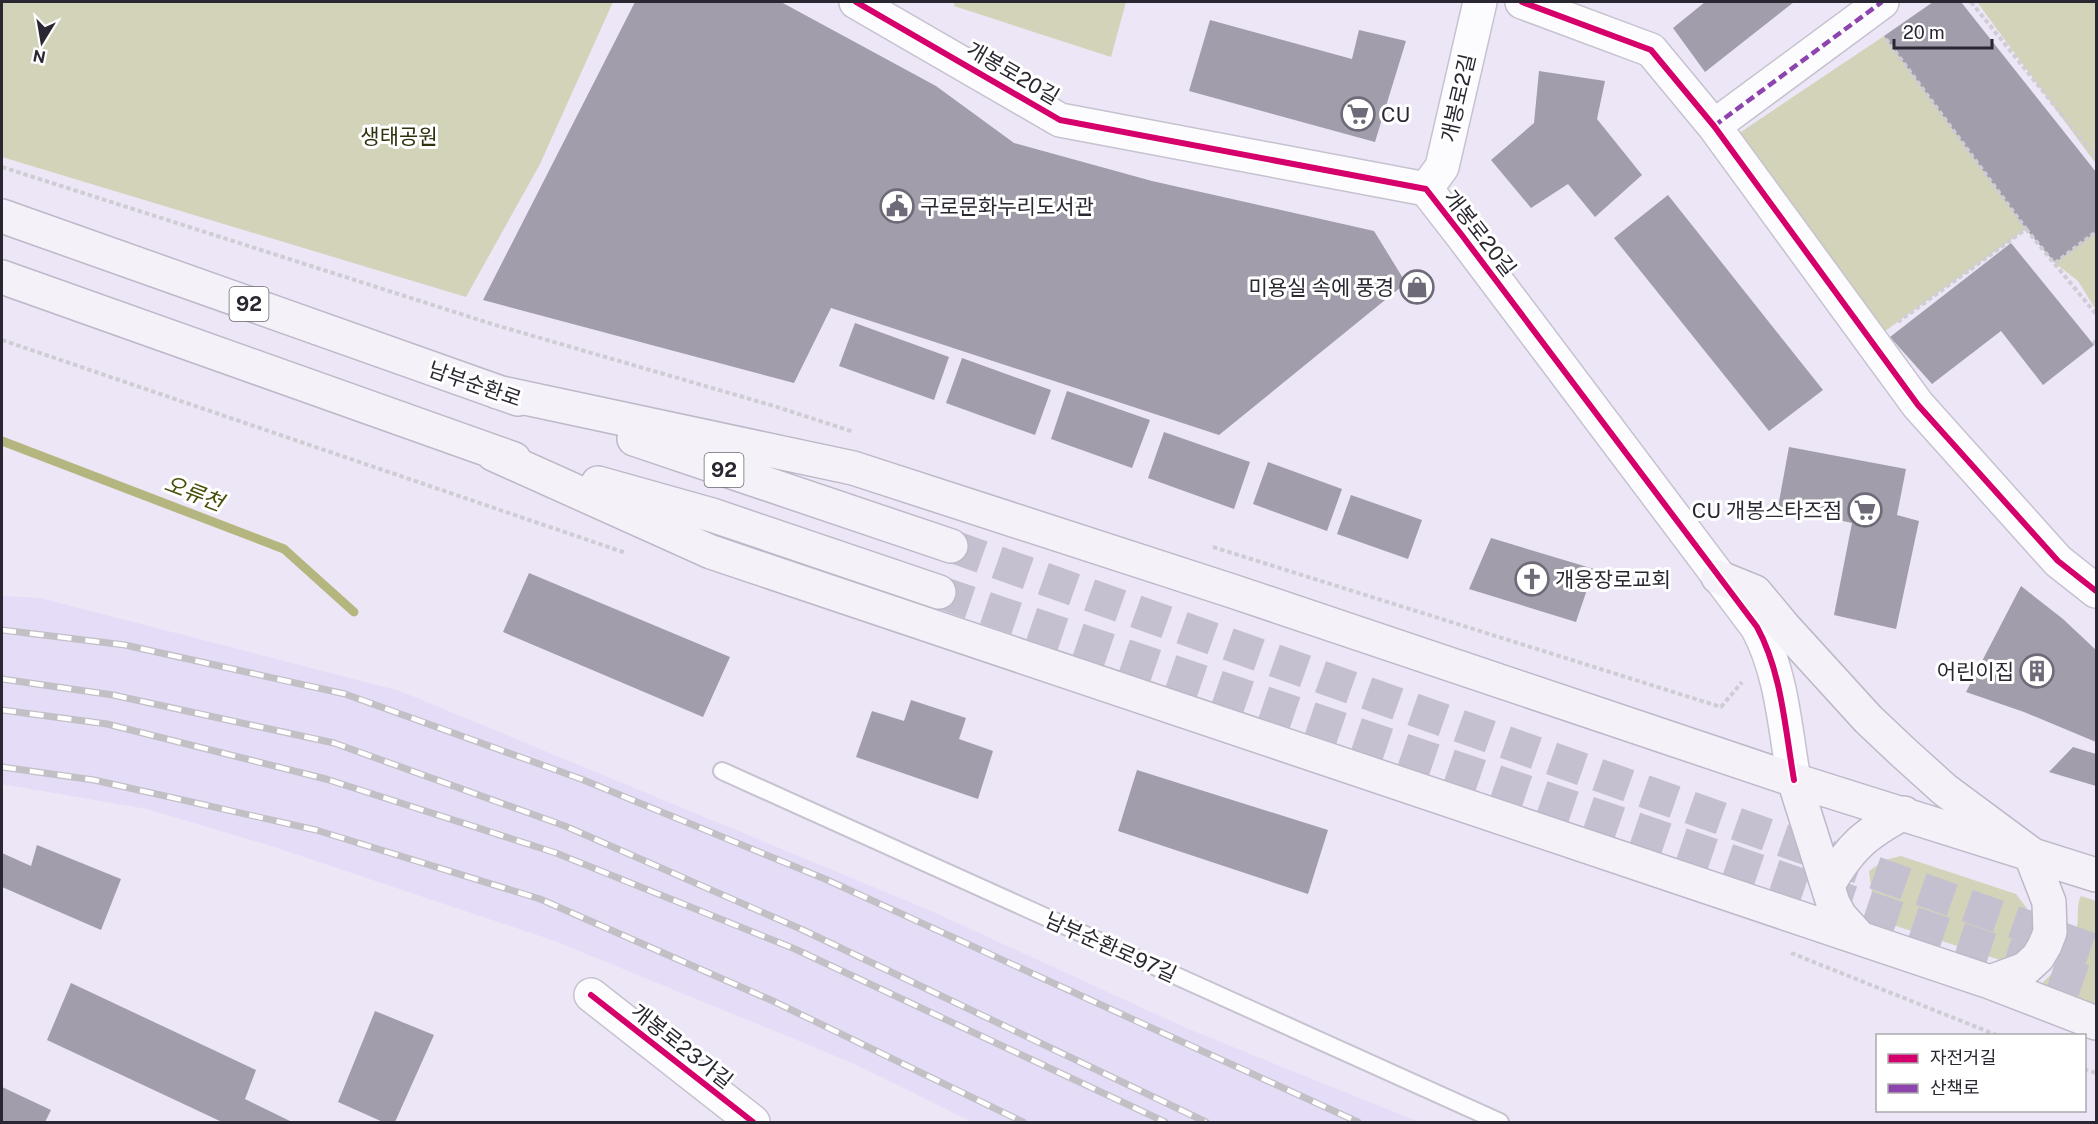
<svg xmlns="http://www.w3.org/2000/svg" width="2098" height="1124" viewBox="0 0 2098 1124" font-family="'Public Sans','Noto Sans KR',sans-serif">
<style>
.built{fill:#e5dcf8}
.green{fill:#d3d3ba}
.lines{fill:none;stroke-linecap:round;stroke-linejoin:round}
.stream{stroke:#b5b67f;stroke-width:9}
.building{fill:#a29dab}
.primary-tunnel{stroke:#c5c0d0;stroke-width:33;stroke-dasharray:33 16;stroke-linecap:butt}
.lane-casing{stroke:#c6c2cf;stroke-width:20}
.street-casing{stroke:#c6c2cf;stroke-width:36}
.primary-casing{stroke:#beb8c9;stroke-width:36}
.path{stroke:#cfcdd3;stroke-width:4;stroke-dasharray:4.5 3;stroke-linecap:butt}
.lane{stroke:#fcfbfe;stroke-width:16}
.street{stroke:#fcfbfe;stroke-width:33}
.primary{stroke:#f4f1f8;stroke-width:33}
.rail-casing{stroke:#c2c0c4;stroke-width:7}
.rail{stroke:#fff;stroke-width:4.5;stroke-dasharray:14;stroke-linecap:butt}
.quiet{stroke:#8e44ad;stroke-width:4.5;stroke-dasharray:9 4.5;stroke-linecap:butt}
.cycleway-casing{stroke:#fff;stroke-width:10}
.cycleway{stroke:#d6006c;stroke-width:6}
.labels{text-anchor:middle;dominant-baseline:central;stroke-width:6;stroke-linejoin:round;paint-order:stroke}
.shield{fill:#fff;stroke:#6b6870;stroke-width:1.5}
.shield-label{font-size:20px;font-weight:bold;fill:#2b2732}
.street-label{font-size:21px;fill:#2b2732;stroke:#fff}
.poi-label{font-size:21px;fill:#2b2732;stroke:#fff;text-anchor:start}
.park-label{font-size:21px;fill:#2f310b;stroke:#fff}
.water-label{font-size:22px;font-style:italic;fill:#4b4e0b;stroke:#fff}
</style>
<rect width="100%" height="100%" fill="#ece6f7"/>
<path class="built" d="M 2,596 L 40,598 L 400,691 L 931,911 L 1186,1028 L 1419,1122 L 972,1122 L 855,1064 L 555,941 L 268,845 L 147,809 L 2,784 Z"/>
<path class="green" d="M 2,2 L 613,2 L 540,164 L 466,297 L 2,157 Z
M 955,2 L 1126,2 L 1111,57 L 954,6 Z
M 1977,2 L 2096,2 L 2096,164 Z
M 1884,36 L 2026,229 L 1870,342 L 1726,142 Z
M 2096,232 L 2096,310 L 2078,281 L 2055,263 Z
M 1901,856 L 2016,894 L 2026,907 L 2034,924 L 2017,960 L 2003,961 L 1887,923 L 1873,902 L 1869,871 L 1885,860 Z
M 2081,896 L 2096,901 L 2096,1014 L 2033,992 C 2053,972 2073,958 2077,928 C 2079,918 2076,906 2081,896 Z"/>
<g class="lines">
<path class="stream" d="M 2,441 L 284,549 L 354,612"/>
</g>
<path class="building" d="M 635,2 L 781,2 L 936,86 L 1014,143 L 1152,181 L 1374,231 L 1406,283 L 1219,435 L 831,308 L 794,383 L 483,300 Z
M 1705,2 L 1794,2 L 1705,72 L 1673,28 Z
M 1933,2 L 1961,2 L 2096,172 L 2096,232 L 2055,263 L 2026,229 L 1884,36 Z
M 1210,20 L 1352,59 L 1359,30 L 1406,41 L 1375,142 L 1189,91 Z
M 1539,71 L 1605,81 L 1597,119 L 1642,175 L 1595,217 L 1568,184 L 1531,208 L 1491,160 L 1534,123 Z
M 1668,195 L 1823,390 L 1769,431 L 1614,238 Z
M 2011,243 L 2094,345 L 2043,385 L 2001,331 L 1932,384 L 1890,337 Z
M 855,323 L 949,357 L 934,400 L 839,366 Z
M 962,358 L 1051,390 L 1035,435 L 946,403 Z
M 1067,391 L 1150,420 L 1132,468 L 1051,439 Z
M 1164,432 L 1250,462 L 1234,509 L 1148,478 Z
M 1789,447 L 1906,469 L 1897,515 L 1919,521 L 1896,629 L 1834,615 L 1852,523 L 1778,507 Z
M 1268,462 L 1342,489 L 1327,531 L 1253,504 Z
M 1351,495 L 1422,520 L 1408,559 L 1337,534 Z
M 1491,538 L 1594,569 L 1576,622 L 1469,589 Z
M 529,573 L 730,657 L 703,717 L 503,632 Z
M 2021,586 L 2063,619 L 2096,650 L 2096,742 L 2024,712 L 1966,692 Z
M 911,700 L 966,718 L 959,739 L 993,751 L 978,799 L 856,757 L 872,711 L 904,721 Z
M 2073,747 L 2096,754 L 2096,786 L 2049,772 Z
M 1137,770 L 1328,830 L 1308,894 L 1118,831 Z
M 37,845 L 121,879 L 101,930 L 2,887 L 2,853 L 31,866 Z
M 71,983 L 256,1070 L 245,1099 L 292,1122 L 222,1122 L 47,1040 Z
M 375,1011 L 434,1035 L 395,1122 L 383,1122 L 338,1102 Z
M 2,1087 L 51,1110 L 45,1122 L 2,1122 Z"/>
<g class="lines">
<path class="primary-tunnel" d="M 951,546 L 2096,951
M 939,592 L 2096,985"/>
<defs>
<path id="lane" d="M 722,771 L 1500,1122"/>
<path id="street" d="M 856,2 L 1060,120 L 1426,189 L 1461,234 L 1757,627 C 1782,673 1785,729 1794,780
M 1522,2 L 1651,50 L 1714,126 L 1918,405 L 2058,561 L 2096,591
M 1714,126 L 1882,2
M 1426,189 L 1442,167 L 1480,2
M 591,995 L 753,1122"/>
<path id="primary" d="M 2,216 L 518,399
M 2,277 L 514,459
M 497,392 L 853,468 L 1232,591 L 1794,780 L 2096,875
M 634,439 L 951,546
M 493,454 L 711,552 L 1990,982 L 2096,1023
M 598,483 L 712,515 L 939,592
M 1718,577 L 1755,592 L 1785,628 L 1868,719 L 1904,753 L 1945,790 L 2030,853 L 2049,902 L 2050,932 L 2045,945 L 2038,957 L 2025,969 L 1990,982
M 1794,780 L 1833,903 L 1840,916 L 1860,938
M 1828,885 C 1850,847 1865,834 1904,813"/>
</defs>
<use href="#lane" class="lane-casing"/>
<use href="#street" class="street-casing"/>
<use href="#primary" class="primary-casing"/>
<path class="path" d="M 1971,2 L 2096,157
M 1886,39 L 2026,229 L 1898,322
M 2,167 L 492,324 L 774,406 L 854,432
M 2026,229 L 2096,314
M 2055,263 L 2096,232
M 2,340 L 626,553
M 2093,341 L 2096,344
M 1213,547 L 1721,707 L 1742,682
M 1791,953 L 1999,1036
M 2084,1069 L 2096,1073"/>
<use href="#lane" class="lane"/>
<use href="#street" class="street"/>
<use href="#primary" class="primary"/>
<defs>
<path id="rail" d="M 2,630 L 125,645 L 345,694 L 581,779 L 825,879 L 1358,1122
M 2,679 L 113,695 L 334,743 L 565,826 L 803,930 L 1206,1122
M 2,710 L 107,724 L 326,779 L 556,853 L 795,949 L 1165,1122
M 2,767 L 94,780 L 316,830 L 540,899 L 773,1001 L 1023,1122"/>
</defs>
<use href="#rail" class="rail-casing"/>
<use href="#rail" class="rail"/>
<path class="quiet" d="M 1714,126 L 1882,2"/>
<defs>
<path id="cycleway" d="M 856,2 L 1060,120 L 1426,189 L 1461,234 L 1757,627 C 1782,673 1785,729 1794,780
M 1522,2 L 1651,50 L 1714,126 L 1918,405 L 2058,561 L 2096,591
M 591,995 L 753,1122"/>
</defs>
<use href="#cycleway" class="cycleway-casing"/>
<use href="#cycleway" class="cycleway"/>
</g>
<defs>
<symbol id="supermarket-ring" viewBox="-11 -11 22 22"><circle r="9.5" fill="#fff" stroke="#6f6a77" stroke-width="1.5"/><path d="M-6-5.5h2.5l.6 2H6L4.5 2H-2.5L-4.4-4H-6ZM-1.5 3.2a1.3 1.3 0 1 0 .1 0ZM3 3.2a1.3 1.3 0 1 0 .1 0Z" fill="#6f6a77"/></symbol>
<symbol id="civic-ring" viewBox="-11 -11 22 22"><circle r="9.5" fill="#fff" stroke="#6f6a77" stroke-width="1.5"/><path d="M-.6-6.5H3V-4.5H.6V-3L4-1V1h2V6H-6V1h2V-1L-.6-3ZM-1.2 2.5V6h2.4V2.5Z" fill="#6f6a77"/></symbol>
<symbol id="shop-ring" viewBox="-11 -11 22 22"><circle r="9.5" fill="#fff" stroke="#6f6a77" stroke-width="1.5"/><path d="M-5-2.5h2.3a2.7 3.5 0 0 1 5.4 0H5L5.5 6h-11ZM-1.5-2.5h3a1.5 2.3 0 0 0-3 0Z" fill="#6f6a77"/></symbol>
<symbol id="church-ring" viewBox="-11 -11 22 22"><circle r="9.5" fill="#fff" stroke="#6f6a77" stroke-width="1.5"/><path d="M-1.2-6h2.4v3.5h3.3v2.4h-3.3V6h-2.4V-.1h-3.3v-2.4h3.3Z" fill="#6f6a77"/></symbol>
<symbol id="building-ring" viewBox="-11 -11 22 22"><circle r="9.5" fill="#fff" stroke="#6f6a77" stroke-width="1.5"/><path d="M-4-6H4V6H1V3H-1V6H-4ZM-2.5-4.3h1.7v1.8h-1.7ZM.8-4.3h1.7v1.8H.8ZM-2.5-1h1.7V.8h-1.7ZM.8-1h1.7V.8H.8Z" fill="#6f6a77"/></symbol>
</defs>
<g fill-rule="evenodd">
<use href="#supermarket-ring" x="1339" y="95" width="38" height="38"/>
<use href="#civic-ring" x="878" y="187" width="38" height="38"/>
<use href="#shop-ring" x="1398" y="268" width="38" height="38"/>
<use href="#supermarket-ring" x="1846" y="491" width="38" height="38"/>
<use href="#church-ring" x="1513" y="560" width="38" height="38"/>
<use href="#building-ring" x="2018" y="652" width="38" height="38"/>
</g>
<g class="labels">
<g class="shield">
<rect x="229.5" y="287" width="39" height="34" rx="4.5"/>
<rect x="704.5" y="453" width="39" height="34" rx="4.5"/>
</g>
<g class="shield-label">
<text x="249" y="304">92</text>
<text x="724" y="470">92</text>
</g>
<g class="street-label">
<text transform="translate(1013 73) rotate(30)">개봉로20길</text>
<text transform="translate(1458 98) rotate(-77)">개봉로2길</text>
<text transform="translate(1480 233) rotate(52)">개봉로20길</text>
<text transform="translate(475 384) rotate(19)">남부순환로</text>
<text transform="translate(1111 947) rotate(24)">남부순환로97길</text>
<text transform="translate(682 1046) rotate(38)">개봉로23가길</text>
</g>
<g class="poi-label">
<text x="1381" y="114">CU</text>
<text x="920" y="206">구로문화누리도서관</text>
<text x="1394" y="287" text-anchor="end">미용실 속에 풍경</text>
<text x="1842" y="510" text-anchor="end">CU 개봉스타즈점</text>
<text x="1555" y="579">개웅장로교회</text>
<text x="2014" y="671" text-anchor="end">어린이집</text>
</g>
<g class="park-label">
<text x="399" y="136">생태공원</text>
</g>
<g class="water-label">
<text transform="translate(194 493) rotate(21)">오류천</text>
</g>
</g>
<rect width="2098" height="1124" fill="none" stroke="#2b2732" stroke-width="6"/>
<rect x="1876" y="1034" width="210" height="78" fill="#ffffff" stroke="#aaa9ad" stroke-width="1.5"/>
<rect x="1888" y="1054" width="30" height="9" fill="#d6006c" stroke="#aaa9ad" stroke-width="1.5"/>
<text x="1930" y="1064" font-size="18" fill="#2b2732">자전거길</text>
<rect x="1888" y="1084" width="30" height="9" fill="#8e44ad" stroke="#aaa9ad" stroke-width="1.5"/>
<text x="1930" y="1094" font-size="18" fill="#2b2732">산책로</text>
<g transform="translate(42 42) rotate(191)" stroke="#ffffff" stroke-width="4.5" paint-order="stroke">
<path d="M0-4.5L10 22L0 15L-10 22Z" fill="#2b2732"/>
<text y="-9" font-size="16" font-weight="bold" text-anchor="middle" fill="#2b2732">N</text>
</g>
<path d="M1894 39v9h98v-9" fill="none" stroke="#2b2732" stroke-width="3"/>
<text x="1903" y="39" font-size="18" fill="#2b2732" stroke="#ffffff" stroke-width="4.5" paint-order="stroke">20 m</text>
</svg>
